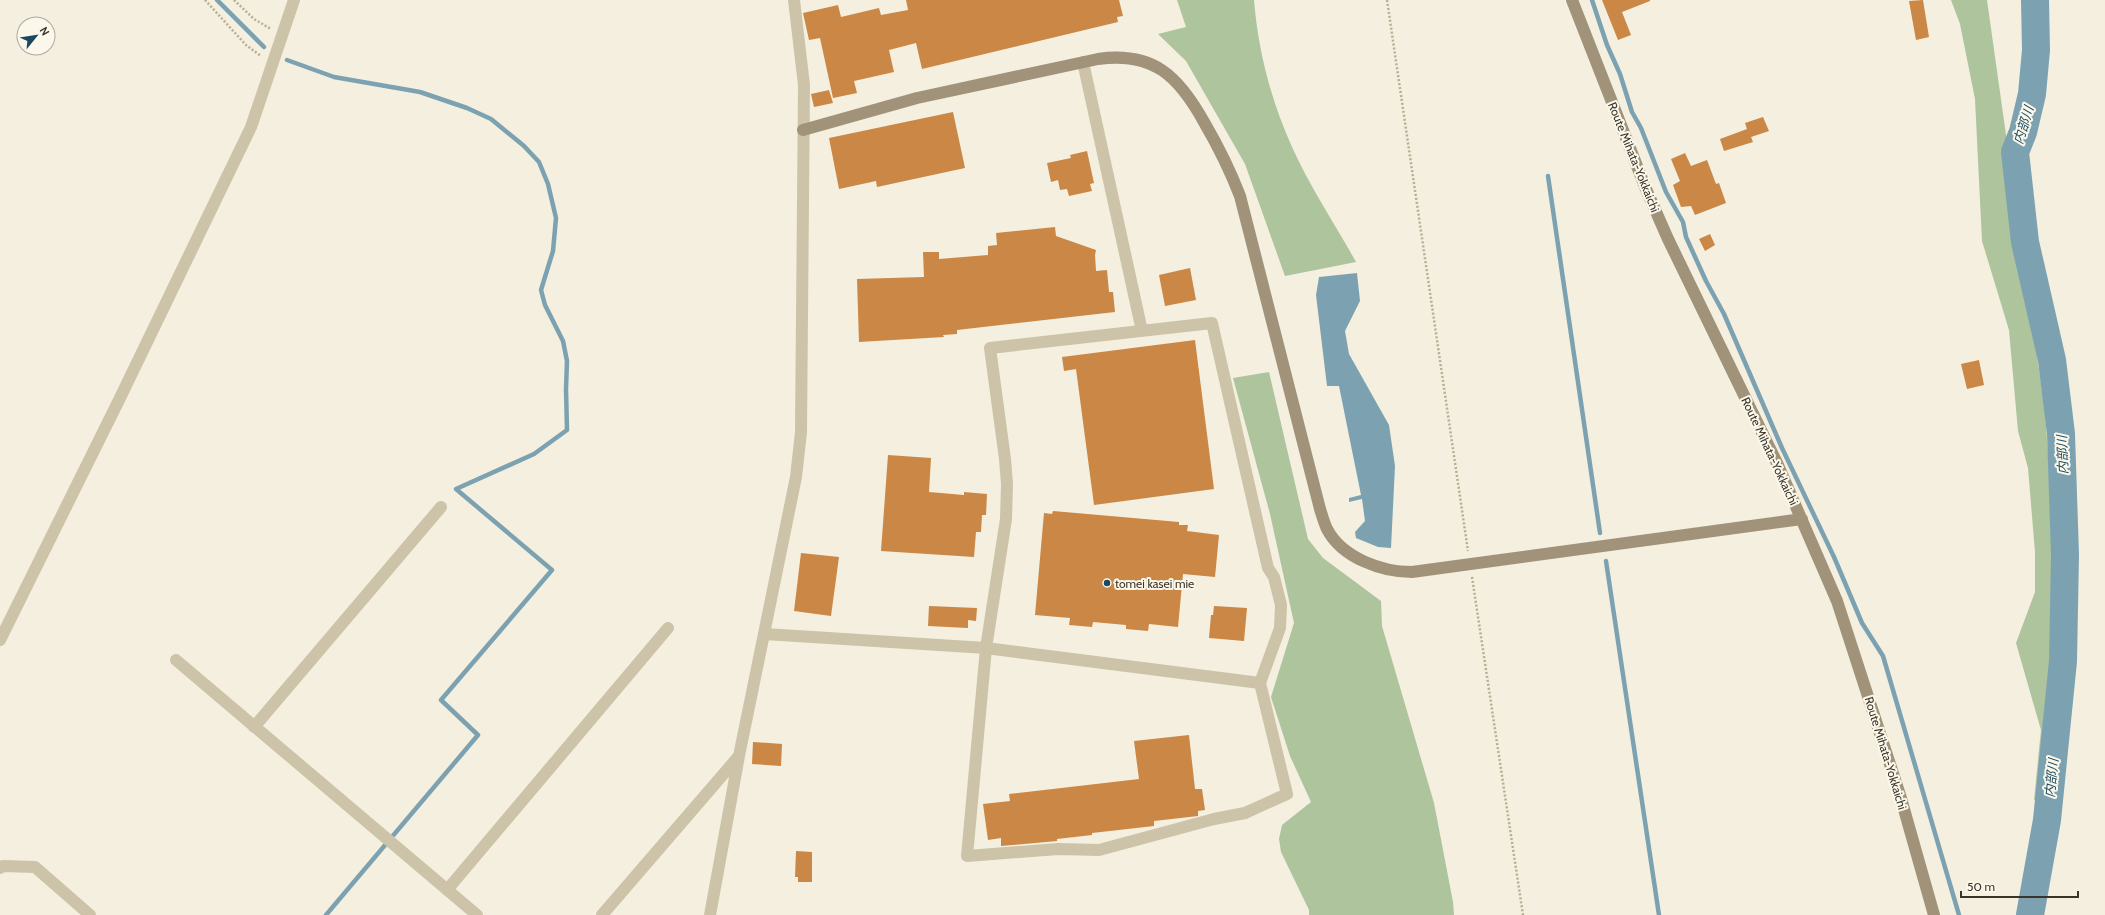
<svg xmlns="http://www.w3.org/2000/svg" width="2105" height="915" viewBox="0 0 2105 915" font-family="Cabin,'Noto Sans JP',sans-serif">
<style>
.green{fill:#adc49d}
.water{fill:#7ca2b2}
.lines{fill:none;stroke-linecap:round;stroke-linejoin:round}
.stream{stroke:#7ca2b2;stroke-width:4.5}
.river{stroke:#7ca2b2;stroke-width:28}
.building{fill:#cb8745}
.path{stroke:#b9ad93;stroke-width:2.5;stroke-dasharray:2 2;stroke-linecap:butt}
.street{stroke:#cdc3a9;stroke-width:12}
.secondary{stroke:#a1927a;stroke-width:12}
.poi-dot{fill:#1c495e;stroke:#fbf8eb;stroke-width:1.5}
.labels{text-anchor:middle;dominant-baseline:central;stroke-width:4;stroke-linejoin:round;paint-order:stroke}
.street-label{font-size:12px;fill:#3a3329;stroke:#fbf8eb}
.poi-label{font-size:12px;fill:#3a3329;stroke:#fbf8eb;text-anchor:start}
.water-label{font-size:13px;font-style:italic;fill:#1c495e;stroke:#fbf8eb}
</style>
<rect width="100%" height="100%" fill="#f4efde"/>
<path class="green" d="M 1177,0 L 1254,0 C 1258,50 1271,101 1292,147 C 1310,187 1335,224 1356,262 L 1285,276 L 1245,164 L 1186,61 L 1158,34 L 1186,27 Z
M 1951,0 L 1987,0 L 2045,412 L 2058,593 L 2047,801 L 2034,800 L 2041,730 L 2016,643 L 2035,592 L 2035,552 L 2028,468 L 2018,431 L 2009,330 L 1982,241 L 1975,99 L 1960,24 Z
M 1269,372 L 1308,539 L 1323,558 L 1381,601 L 1382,626 L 1434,803 L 1453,902 L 1454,915 L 1309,915 L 1309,910 L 1281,852 L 1279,839 L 1282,825 L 1311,802 L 1290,756 L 1271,697 L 1294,623 L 1270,514 L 1233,378 Z"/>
<path class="water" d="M 1357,273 L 1360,301 L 1345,331 L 1349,354 L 1389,425 L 1395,466 L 1391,548 L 1378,547 L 1356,538 L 1355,532 L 1365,521 L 1362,499 L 1349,502 L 1349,498 L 1361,495 L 1339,386 L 1327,386 L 1316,295 L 1319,277 Z"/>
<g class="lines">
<path class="stream" d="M 217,0 L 264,47
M 1592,0 L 1607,45 L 1620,74 L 1632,112 L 1641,128 L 1666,192 L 1683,222 L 1686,237 L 1706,281 L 1724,314 L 1782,448 L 1834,557 L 1862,623 L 1883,656 L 1959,915
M 287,60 L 334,77 L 420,92 L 467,108 L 491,119 L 524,146 L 539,162 L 548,184 L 556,218 L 553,251 L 541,290 L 545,305 L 563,341 L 567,361 L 566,389 L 567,430 L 534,454 L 456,489 L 552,570 L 441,700 L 478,735 L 326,915
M 1548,176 L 1600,533
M 1606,561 L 1659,915"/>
<path class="river" d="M 2030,915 L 2047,820 L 2063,661 L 2065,555 L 2061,434 L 2052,360 L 2025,242 L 2015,152 L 2023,132 L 2032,94 L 2036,50 L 2035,0"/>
</g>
<path class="building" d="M 906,0 L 1119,0 L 1123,16 L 1117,17 L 1118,22 L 922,69 L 916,43 L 889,50 L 894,72 L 854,81 L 857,93 L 833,98 L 820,38 L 809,40 L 803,13 L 838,5 L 841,17 L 879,8 L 881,15 L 908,10 Z
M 1602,0 L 1650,0 L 1650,1 L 1622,12 L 1631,35 L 1618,40 Z
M 1923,0 L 1929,37 L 1916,40 L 1909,1 Z
M 829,90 L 833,103 L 814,107 L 811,94 Z
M 953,112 L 965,168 L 877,187 L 876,181 L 839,189 L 829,138 Z
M 1763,117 L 1769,131 L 1751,137 L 1753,142 L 1724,151 L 1720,139 L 1747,129 L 1745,123 Z
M 1087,151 L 1094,183 L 1090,184 L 1092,191 L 1069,196 L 1067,189 L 1060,190 L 1058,180 L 1051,182 L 1047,163 L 1071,158 L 1070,155 Z
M 1685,153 L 1691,166 L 1707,160 L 1716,184 L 1719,183 L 1726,203 L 1695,215 L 1691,206 L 1681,207 L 1673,185 L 1680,181 L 1671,159 Z
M 1055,227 L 1056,236 L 1096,250 L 1095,255 L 1096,271 L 1107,270 L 1109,292 L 1113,292 L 1115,312 L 957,330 L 957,334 L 943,335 L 944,337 L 859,342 L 857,279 L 924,277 L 923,252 L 939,252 L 939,259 L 988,255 L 988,246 L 997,245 L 996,233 Z
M 1710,234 L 1715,245 L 1705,251 L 1699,239 Z
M 1190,268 L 1196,300 L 1165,306 L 1159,275 Z
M 1195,340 L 1214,489 L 1094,505 L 1076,369 L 1064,371 L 1062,357 Z
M 1979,360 L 1984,385 L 1967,389 L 1961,364 Z
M 888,455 L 931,458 L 929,492 L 964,495 L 964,492 L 987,494 L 986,515 L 982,515 L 981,532 L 976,532 L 974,557 L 881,551 Z
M 1053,511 L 1179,522 L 1179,525 L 1188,525 L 1187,531 L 1219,535 L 1215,577 L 1183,574 L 1178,627 L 1149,624 L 1148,631 L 1126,629 L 1126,625 L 1093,622 L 1092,627 L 1069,625 L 1070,618 L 1035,615 L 1044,513 L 1052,514 Z
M 801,553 L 839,557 L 831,616 L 794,611 Z
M 929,606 L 977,608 L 976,621 L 968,620 L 968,628 L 928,626 Z
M 1214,606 L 1247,608 L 1244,641 L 1209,638 L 1211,615 L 1213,615 Z
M 1189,735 L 1195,789 L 1202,789 L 1205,810 L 1198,811 L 1198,816 L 1154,821 L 1154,826 L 1092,833 L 1092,835 L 1057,839 L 1057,841 L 1001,846 L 1001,838 L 988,840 L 983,804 L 1010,801 L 1009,794 L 1139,779 L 1134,741 Z
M 753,742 L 782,744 L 781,766 L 752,764 Z
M 796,851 L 812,852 L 812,882 L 798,882 L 798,877 L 795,877 Z"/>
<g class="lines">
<path class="path" d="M 205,0 L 246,45 L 261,56
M 234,0 L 254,19 L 271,29
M 1387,0 L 1468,551
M 1472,577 L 1523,915"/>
<path class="street" d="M 1083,62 L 1142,331
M 1212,323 L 1268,568 L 1274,577 L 1281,605 L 1280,628 L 1260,683 L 1287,794 L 1245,813 L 1214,819 L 1099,850 L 1058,849 L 967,856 L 986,648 L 1006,519 L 1007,484 L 1005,459 L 990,348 Z
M 765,634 L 986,648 L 1260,683
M 0,640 L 119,400 L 251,127 L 294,0
M 176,660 L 477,915
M 254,727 L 441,507
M 0,868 L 3,866 L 35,867 L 90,915
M 447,890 L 668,628
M 602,915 L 739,756
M 710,915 L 739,756 L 796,477 L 801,432 L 804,85 L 794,0"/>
<path class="secondary" d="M 1572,0 L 1646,189 L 1668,239 L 1777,463 L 1837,601 L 1900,795 L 1934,915
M 803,130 L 917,98 L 1098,59 C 1154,51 1179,77 1204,122 C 1218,146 1230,170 1240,196 L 1320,509 C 1322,515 1324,523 1327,529 C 1342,558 1382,572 1412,572 L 1802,519"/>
</g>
<circle class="poi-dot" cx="1107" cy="583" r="4"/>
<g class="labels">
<g class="street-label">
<text transform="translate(1634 157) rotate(68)">Route Mihata-Yokkaichi</text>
<text transform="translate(1770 451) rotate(65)">Route Mihata-Yokkaichi</text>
<text transform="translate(1886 753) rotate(73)">Route Mihata-Yokkaichi</text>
</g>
<g class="poi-label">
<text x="1115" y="583">tomei kasei mie</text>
</g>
<g class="water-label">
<text transform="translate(2023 125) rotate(-73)">内部川</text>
<text transform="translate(2062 455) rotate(-92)">内部川</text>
<text transform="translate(2051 778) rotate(-84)">内部川</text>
</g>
</g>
<g transform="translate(36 36) rotate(60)"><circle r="19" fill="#fbf8eb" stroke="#aea99d"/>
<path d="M0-3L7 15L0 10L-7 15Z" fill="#1c495e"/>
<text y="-6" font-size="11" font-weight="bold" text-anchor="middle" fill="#3a3329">N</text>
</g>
<path d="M1961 891v6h117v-6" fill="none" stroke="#3a3329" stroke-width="2"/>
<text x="1967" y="891" font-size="12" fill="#3a3329" stroke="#fbf8eb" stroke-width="3" paint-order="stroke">50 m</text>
</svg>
